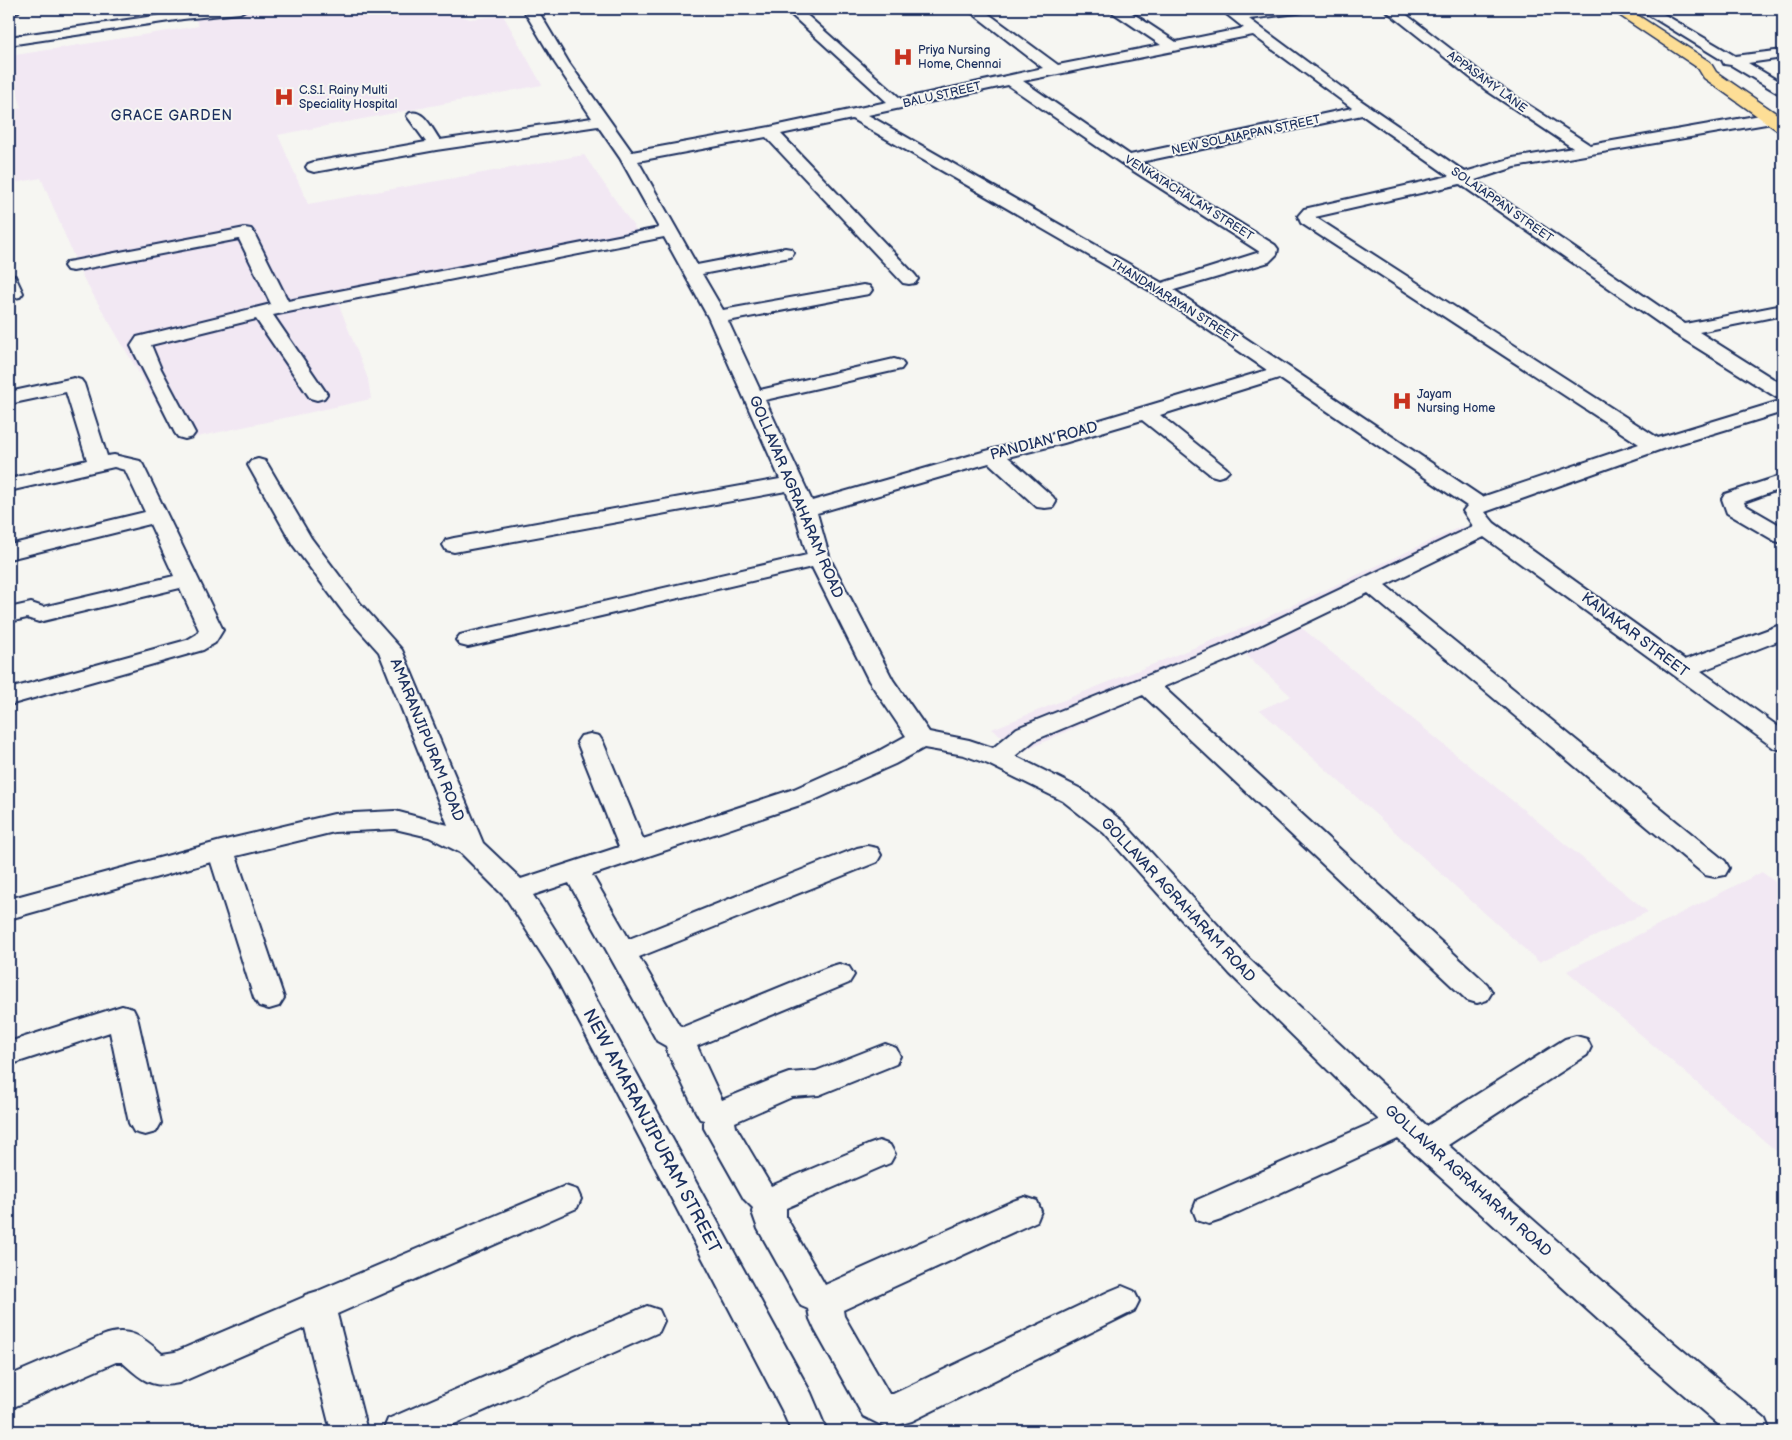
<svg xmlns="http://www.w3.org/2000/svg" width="1792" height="1440" viewBox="0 0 1792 1440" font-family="'Balsamiq Sans',sans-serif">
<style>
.built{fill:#f2e8f3}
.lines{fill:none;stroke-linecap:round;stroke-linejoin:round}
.minor-casing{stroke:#1b2f5e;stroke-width:4}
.major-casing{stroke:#1b2f5e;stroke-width:3}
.minor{fill:#f6f6f2;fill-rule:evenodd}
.major{fill:#fdde96;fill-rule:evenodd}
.labels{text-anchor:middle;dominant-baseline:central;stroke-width:4;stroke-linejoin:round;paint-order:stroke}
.far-poi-label{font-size:12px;fill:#1b2f5e;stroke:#f6f6f2;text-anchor:start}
.far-street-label{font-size:12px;fill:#1b2f5e;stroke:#f6f6f2}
.far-neighbourhood-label{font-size:14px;letter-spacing:1px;fill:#1b2f5e;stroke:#f6f6f2}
.street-label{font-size:15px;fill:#1b2f5e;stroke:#f6f6f2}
.near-street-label{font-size:18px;fill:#1b2f5e;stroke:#f6f6f2}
</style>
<rect width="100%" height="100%" fill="#f6f6f2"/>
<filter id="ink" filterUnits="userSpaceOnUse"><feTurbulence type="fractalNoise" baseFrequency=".02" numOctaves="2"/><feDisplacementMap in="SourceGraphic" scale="10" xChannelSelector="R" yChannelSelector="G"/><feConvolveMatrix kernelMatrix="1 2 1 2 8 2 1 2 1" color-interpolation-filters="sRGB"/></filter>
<g filter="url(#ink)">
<path class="built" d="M 261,9 L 442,9 L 470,19 L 503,15 L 542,85 L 278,135 L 308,204 L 584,155 L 639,234 L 335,295 L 368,379 L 371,399 L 179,441 L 82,276 L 41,178 L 9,184 L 9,110 L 21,108 L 9,56 L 199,26 L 193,16 Z
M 1462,526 L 1482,541 L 1297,624 L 1648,912 L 1539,962 L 1260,710 L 1291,696 L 1242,651 L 1022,752 L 992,729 L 1248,626 Z
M 1762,872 L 1783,888 L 1783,1157 L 1567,971 Z"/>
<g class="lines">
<defs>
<path id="minor" d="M 9,9 L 20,9 L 18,12 L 9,13 Z
M 203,9 L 247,9 L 240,13 L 183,19 L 9,45 L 9,37 Z
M 523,9 L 537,9 L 569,63 L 632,152 L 770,127 L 887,102 L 785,9 L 800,9 L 901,99 L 1043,68 L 967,9 L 982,9 L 1058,65 L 1161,45 L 1112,12 L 1110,9 L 1126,9 L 1176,42 L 1244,28 L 1220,9 L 1235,9 L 1239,12 L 1264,9 L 1304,9 L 1302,12 L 1297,13 L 1249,19 L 1341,87 L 1465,172 L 1513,158 L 1573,148 L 1486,90 L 1384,9 L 1399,9 L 1496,84 L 1590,145 L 1772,113 L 1777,115 L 1780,118 L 1777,121 L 1772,123 L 1515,167 L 1475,180 L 1685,324 L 1783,305 L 1783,315 L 1699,332 L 1783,385 L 1783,399 L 1776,397 L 1675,334 L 1460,184 L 1315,217 L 1658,438 L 1783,400 L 1783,412 L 1662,449 L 1485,512 L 1494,523 L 1685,660 L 1783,624 L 1783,639 L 1701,671 L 1783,730 L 1783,750 L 1774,748 L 1484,537 L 1385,585 L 1725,861 L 1729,868 L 1725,875 L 1715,877 L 1705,875 L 1368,593 L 1235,657 L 1163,687 L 1487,984 L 1492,992 L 1487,1000 L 1477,1003 L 1467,1000 L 1143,695 L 1035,740 L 1015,756 L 1081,789 L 1122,821 L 1250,960 L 1427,1126 L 1565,1039 L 1576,1036 L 1587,1039 L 1591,1047 L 1587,1055 L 1448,1145 L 1656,1328 L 1765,1419 L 1770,1431 L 1726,1431 L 1632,1350 L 1398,1139 L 1221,1220 L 1209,1224 L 1197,1220 L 1193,1210 L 1197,1200 L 1379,1120 L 1230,974 L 1104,833 L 1063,801 L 988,764 L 964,755 L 924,748 L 895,764 L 812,801 L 592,875 L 629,939 L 857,848 L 867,846 L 877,848 L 881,855 L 877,862 L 639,957 L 679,1025 L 683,1027 L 829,967 L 839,964 L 849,967 L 854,975 L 849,983 L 697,1046 L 722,1100 L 778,1077 L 789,1073 L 816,1071 L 885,1044 L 896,1048 L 900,1056 L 896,1064 L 819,1095 L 792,1097 L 735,1122 L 736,1127 L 771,1186 L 868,1145 L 879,1141 L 890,1145 L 895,1154 L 890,1163 L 786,1208 L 786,1217 L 825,1285 L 1013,1201 L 1025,1197 L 1037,1201 L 1041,1211 L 1037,1221 L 843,1310 L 844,1316 L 889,1394 L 893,1394 L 1110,1291 L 1122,1286 L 1134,1291 L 1139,1301 L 1134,1311 L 912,1421 L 887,1428 L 863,1416 L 815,1330 L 810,1319 L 808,1309 L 801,1306 L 758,1229 L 752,1212 L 753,1208 L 744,1199 L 709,1137 L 704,1128 L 704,1120 L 700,1119 L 695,1110 L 668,1053 L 666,1046 L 657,1041 L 569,883 L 533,895 L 578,966 L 811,1393 L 827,1431 L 791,1431 L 782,1410 L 552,970 L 506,898 L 461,853 L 429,837 L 395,829 L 334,832 L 236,856 L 284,998 L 279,1006 L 269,1009 L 259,1006 L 254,998 L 211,862 L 9,919 L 9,899 L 221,841 L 334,814 L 395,811 L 448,825 L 379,652 L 344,613 L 293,545 L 248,465 L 251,461 L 258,459 L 265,461 L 268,465 L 311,538 L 360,603 L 402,650 L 483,843 L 521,879 L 619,847 L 577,742 L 581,736 L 590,734 L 599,736 L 603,742 L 643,839 L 794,789 L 877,752 L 906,736 L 869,681 L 812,567 L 468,647 L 460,645 L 456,640 L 460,635 L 468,633 L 807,555 L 794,510 L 786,491 L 454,552 L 446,550 L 443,545 L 446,540 L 454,538 L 780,479 L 708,317 L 664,237 L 273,315 L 327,394 L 324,398 L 317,400 L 310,398 L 256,319 L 151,345 L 161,369 L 195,433 L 192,437 L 185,439 L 178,437 L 175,433 L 131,346 L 137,337 L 271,304 L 239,239 L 73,271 L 67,270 L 64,266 L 67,262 L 73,261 L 245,228 L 251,229 L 254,233 L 288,301 L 659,228 L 620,158 L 598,126 L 436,150 L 314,172 L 308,170 L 306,167 L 308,164 L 314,162 L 426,142 L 407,116 L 410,113 C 424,109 432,129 440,140 L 592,118 L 555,63 ZM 1253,35 L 1352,108 L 1130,155 L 1023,81 ZM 1008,85 L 1121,163 L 1260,252 L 1162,283 L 868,115 ZM 1362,115 L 1449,176 L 1304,209 L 1298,216 L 1301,223 L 1639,444 L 1482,497 L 1174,290 L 1269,262 L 1277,254 L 1278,249 L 1275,245 L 1141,162 ZM 852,119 L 1154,293 L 1267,370 L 1050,435 L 986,451 L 812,501 L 765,400 L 901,369 L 904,365 L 901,361 L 894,359 L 760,390 L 728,321 L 863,295 L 869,294 L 872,290 L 869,286 L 863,285 L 723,310 L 702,274 L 785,258 L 791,257 L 794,253 L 791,249 L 785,248 L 697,265 L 638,161 L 766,137 L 903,283 L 909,284 L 915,283 L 918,279 L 915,275 L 781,134 ZM 1279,378 L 1467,506 L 1463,511 L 1473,526 L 1219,647 L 1017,728 L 993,748 L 969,740 L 929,732 L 893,680 L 830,559 L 817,513 L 989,463 L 1037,507 L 1045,508 L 1053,507 L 1056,502 L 1053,497 L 1008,457 L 1064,443 L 1142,420 L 1211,475 L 1218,477 L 1225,475 L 1229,471 L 1225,467 L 1160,415 Z
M 1639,9 L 1655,9 L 1735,56 L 1783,50 L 1783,58 L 1748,63 L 1783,84 L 1783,94 L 1778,93 L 1731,65 L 1724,64 L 1722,60 Z
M 9,275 L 15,276 L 23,293 L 20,297 L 9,299 Z
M 74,378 L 81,380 L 84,384 L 107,456 L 114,455 L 140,461 L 143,465 L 223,630 L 215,643 L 203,650 L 9,705 L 9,689 L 187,640 L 197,634 L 199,630 L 180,588 L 39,622 L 27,618 L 9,622 L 9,608 L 31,603 L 43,607 L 174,576 L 150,524 L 9,559 L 9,545 L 145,512 L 125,470 L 114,467 L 9,491 L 9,479 L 87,460 L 66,392 L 9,404 L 9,392 Z
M 1783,475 L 1783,488 L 1744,502 L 1745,505 L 1783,527 L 1783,543 L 1775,541 L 1727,513 L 1722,499 L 1725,494 Z
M 122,1006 L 133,1009 L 137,1017 L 161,1123 L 156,1132 L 145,1135 L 134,1132 L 129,1123 L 110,1032 L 9,1065 L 9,1042 Z
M 565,1186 L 577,1190 L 581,1199 L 577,1208 L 337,1314 L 367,1431 L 331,1431 L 305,1328 L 179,1383 C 151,1389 142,1380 122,1362 L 116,1362 L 9,1409 L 9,1376 L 102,1336 C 128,1326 142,1336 162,1354 L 175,1352 L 304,1297 L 305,1295 L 318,1291 Z
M 647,1306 L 659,1310 L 664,1321 L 659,1332 L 439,1431 L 383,1431 L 388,1419 Z"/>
<path id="major" d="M 1610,9 L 1628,9 L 1710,62 L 1716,72 L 1783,118 L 1783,131 L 1777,130 L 1704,78 L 1698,68 Z"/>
</defs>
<use href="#minor" class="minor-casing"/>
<use href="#major" class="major-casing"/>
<use href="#minor" class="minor"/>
<use href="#major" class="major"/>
</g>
</g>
<defs>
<symbol id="hospital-bare" viewBox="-9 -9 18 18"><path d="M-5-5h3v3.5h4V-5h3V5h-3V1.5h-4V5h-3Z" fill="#c8321e" stroke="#f6f6f2" stroke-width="2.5" paint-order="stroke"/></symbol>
</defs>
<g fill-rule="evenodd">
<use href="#hospital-bare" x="889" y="43" width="28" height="28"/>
<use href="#hospital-bare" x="270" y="83" width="28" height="28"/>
<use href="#hospital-bare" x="1388" y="387" width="28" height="28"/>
</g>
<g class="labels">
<g class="far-poi-label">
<text x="918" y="50">Priya Nursing<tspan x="918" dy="14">Home, Chennai</tspan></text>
<text x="299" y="90">C.S.I. Rainy Multi<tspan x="299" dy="14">Speciality Hospital</tspan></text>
<text x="1417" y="394">Jayam<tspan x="1417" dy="14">Nursing Home</tspan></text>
</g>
<g class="far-street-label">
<text transform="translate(1487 82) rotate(36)">APPASAMY LANE</text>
<text transform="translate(942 95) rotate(-13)">BALU STREET</text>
<text transform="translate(1246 135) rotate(-12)">NEW SOLAIAPPAN STREET</text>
<text transform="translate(1189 198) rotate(32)">VENKATACHALAM STREET</text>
<text transform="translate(1502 205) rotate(35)">SOLAIAPPAN STREET</text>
<text transform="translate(1174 301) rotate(32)">THANDAVARAYAN STREET</text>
</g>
<g class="far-neighbourhood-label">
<text x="172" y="115">GRACE GARDEN</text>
</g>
<g class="street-label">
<text transform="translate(1044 441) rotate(-15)">PANDIAN ROAD</text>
<text transform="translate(796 497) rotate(67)">GOLLAVAR AGRAHARAM ROAD</text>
<text transform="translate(1635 635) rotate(37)">KANAKAR STREET</text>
<text transform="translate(427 740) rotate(68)">AMARANJIPURAM ROAD</text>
<text transform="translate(1178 900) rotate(47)">GOLLAVAR AGRAHARAM ROAD</text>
<text transform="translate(1468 1181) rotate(42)">GOLLAVAR AGRAHARAM ROAD</text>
</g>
<g class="near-street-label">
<text transform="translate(652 1131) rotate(62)">NEW AMARANJIPURAM STREET</text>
</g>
</g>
<rect width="1792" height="1440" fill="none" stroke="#f6f6f2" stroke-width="30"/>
<rect x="15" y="15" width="1762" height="1410" fill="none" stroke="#1b2f5e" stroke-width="2" filter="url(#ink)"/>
</svg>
